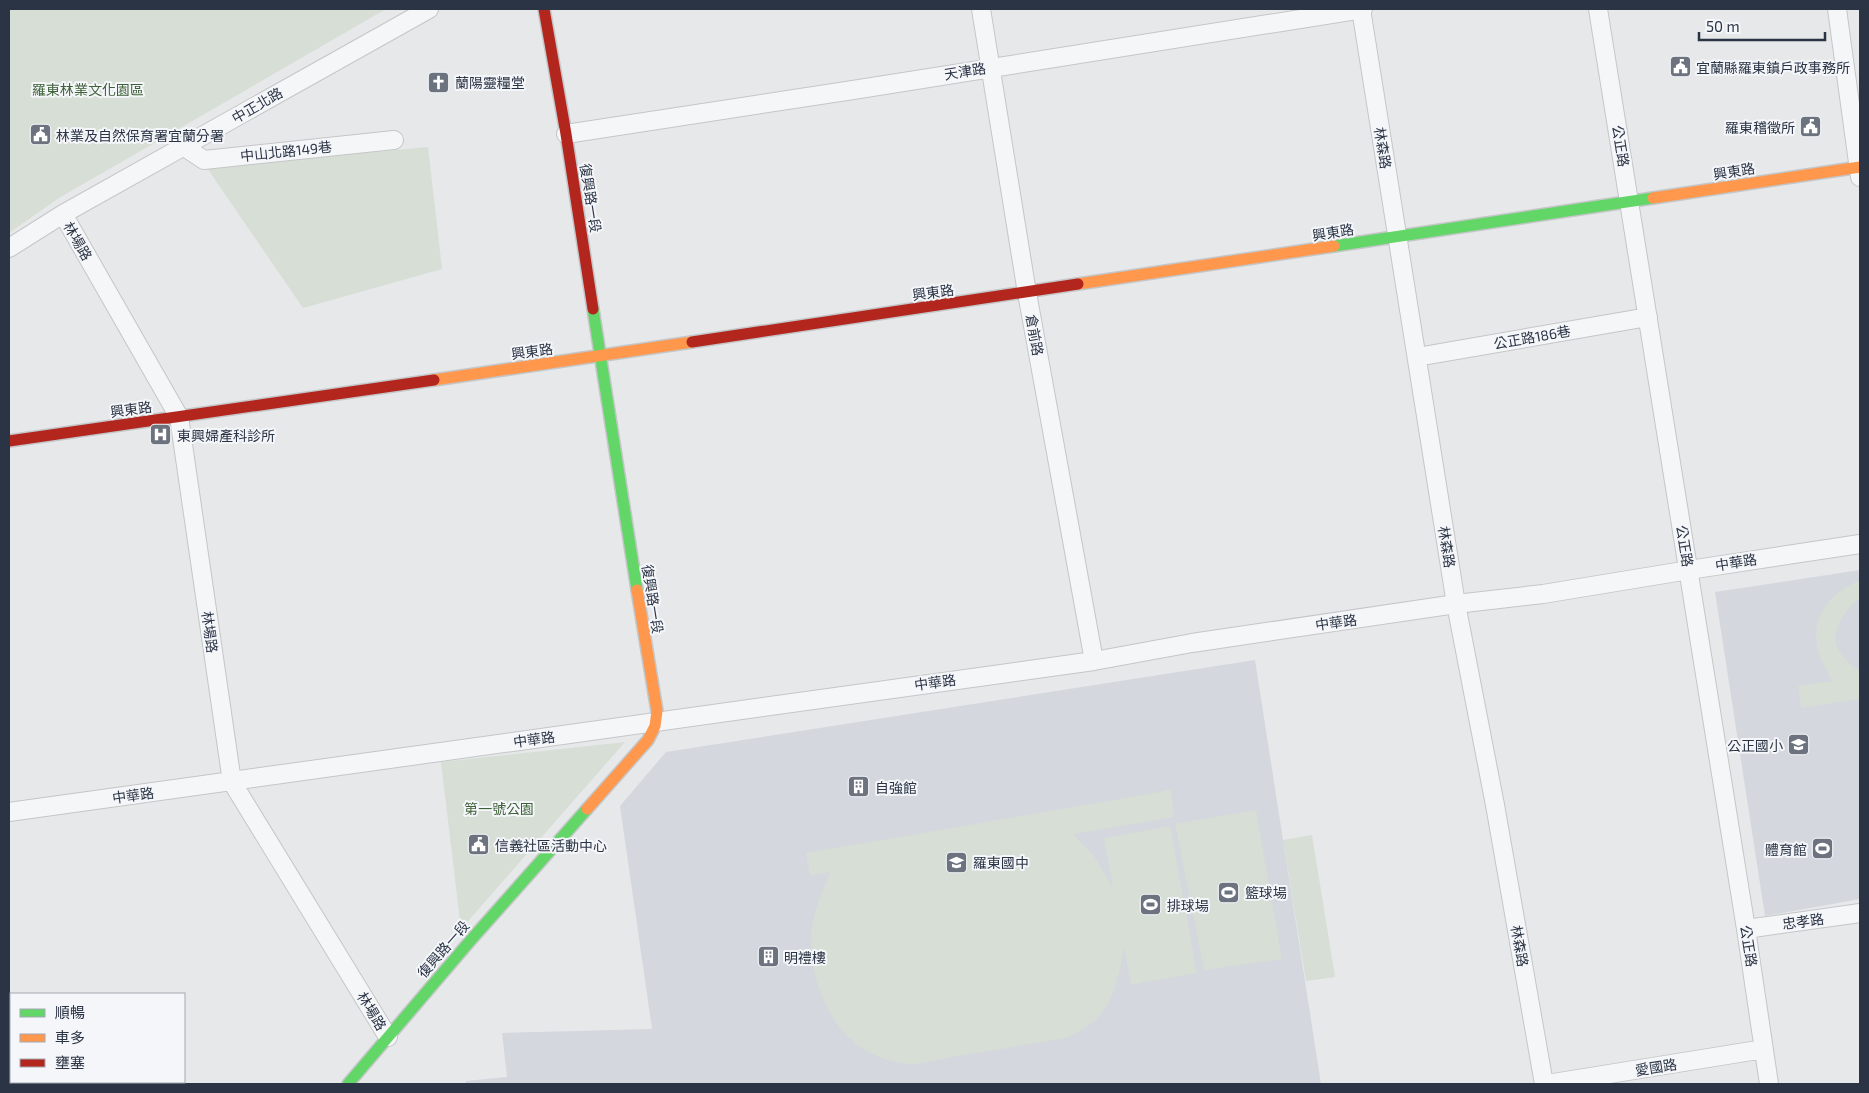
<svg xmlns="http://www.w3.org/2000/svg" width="1869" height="1093" viewBox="0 0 1869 1093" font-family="'Exo 2','Noto Sans TC',sans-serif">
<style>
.built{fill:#d4d7dd}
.green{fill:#d6ded6}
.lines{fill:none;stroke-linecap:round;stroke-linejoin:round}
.street-casing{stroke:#c4c6c8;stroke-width:20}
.fast-casing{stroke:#c4c6c8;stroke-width:14}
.slow-casing{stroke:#c4c6c8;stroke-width:14}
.jam-casing{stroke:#c4c6c8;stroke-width:14}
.street{stroke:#f5f6f7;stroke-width:18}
.fast{stroke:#63d668;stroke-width:11}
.slow{stroke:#ff974d;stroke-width:11}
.jam{stroke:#b3261e;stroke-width:11}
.labels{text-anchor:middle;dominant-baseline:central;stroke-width:4;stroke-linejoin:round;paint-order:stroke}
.poi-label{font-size:14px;fill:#2b3445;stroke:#f4f6f9;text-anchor:start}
.street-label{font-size:14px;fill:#2b3445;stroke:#f4f6f9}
.park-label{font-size:14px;fill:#3f6138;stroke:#f4f6f9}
</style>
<rect width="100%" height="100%" fill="#e6e8ea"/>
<path class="built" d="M 1860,570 L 1860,899 L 1765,916 L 1715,592 Z
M 1255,660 L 1321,1084 L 465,1084 L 466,1081 L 507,1077 L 502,1033 L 652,1029 L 620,806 L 666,752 Z"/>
<path class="green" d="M 9,9 L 386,9 L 59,198 L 9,233 Z
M 428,147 L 442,269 L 303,308 L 207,168 Z
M 1856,582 L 1860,582 L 1860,599 C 1846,607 1829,633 1838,649 C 1843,658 1852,666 1860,671 L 1860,699 L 1801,708 L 1798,686 L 1832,681 C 1827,670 1819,658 1817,646 C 1812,615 1830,594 1856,582 Z
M 625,742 L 461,929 L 441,762 Z
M 1171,790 L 1174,817 L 1073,834 L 1094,856 L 1113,888 L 1104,838 L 1170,826 L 1197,973 L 1131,985 L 1124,948 C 1116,992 1110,1021 1065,1038 C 1027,1045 990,1051 952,1057 C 939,1059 921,1065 907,1064 C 889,1062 870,1055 855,1043 C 825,1019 809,972 811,934 C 813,913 822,892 830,872 L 810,876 L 806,853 Z
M 1256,810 L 1282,959 L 1204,970 L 1175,824 Z
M 1312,835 L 1335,977 L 1306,981 L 1283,840 Z"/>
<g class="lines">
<defs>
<path id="street" d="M 981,9 L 1027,293 L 1094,661
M 1361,9 L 1456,604 L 1495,805 L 1544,1084
M 1598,9 L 1746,929 L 1769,1084
M 1837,9 L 1860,177
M 566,134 L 853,90 L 1363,9
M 183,146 L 204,160 L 394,140
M 63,214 L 179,417 L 232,782 L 388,1037
M 9,248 L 63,214 L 429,9
M 1417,357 L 1648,317
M 9,812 L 1094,661 L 1192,643 L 1456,604 L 1543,594 L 1689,570 L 1860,544
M 1746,929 L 1860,913
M 9,1030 L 11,1041
M 34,1082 L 36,1084
M 1547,1084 L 1764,1049"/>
<path id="fast" d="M 1334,246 L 1653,198
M 593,309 L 637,590
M 348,1084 L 470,941 L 587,809"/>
<path id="slow" d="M 1653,198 L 1860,167
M 1078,284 L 1334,246
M 434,380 L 692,342
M 587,809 L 648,740 L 655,726 L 657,711 L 637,590"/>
<path id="jam" d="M 544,9 L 566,134 L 593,309
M 692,342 L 1078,284
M 9,441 L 434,380"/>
</defs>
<use href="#street" class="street-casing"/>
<use href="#fast" class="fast-casing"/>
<use href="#slow" class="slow-casing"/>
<use href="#jam" class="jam-casing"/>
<use href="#street" class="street"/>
<use href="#fast" class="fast"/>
<use href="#slow" class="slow"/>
<use href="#jam" class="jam"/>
</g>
<defs>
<symbol id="civic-square" viewBox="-11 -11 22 22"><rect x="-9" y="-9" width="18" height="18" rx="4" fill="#6c737f" stroke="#f4f6f9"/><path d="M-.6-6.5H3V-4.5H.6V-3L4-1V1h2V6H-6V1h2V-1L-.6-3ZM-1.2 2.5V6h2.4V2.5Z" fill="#fff"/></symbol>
<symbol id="church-square" viewBox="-11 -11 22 22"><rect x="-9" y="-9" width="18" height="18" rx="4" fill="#6c737f" stroke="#f4f6f9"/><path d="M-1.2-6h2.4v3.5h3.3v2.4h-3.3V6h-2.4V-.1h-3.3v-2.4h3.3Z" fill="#fff"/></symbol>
<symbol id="hospital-square" viewBox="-11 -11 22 22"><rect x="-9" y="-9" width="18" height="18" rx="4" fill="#6c737f" stroke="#f4f6f9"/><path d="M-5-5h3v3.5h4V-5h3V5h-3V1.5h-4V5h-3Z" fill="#fff"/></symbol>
<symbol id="school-square" viewBox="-11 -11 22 22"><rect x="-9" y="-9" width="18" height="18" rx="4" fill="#6c737f" stroke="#f4f6f9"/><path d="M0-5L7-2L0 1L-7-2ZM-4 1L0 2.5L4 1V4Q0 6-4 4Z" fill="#fff"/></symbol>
<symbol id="building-square" viewBox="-11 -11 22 22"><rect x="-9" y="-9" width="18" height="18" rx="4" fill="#6c737f" stroke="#f4f6f9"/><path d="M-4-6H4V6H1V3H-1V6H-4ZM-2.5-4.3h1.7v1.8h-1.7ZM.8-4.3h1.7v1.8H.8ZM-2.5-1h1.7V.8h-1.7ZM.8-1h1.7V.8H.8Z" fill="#fff"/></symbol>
<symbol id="stadium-square" viewBox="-11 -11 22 22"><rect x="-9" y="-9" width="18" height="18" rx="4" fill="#6c737f" stroke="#f4f6f9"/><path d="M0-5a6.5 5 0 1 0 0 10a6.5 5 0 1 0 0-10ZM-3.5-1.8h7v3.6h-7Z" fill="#fff"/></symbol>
</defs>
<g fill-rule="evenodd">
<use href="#civic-square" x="1668" y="54" width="25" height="25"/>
<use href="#church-square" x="426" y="70" width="25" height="25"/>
<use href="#civic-square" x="1798" y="114" width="25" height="25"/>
<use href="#civic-square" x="28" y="122" width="25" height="25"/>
<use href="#hospital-square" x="148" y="422" width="25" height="25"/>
<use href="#school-square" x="1786" y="732" width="25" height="25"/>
<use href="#building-square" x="846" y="774" width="25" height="25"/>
<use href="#civic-square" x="466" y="832" width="25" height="25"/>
<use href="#stadium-square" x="1810" y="836" width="25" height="25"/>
<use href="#school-square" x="944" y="850" width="25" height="25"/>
<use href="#stadium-square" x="1216" y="880" width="25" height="25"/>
<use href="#stadium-square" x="1138" y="892" width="25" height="25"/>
<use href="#building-square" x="756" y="944" width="25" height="25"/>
</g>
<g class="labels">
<g class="poi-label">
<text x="1696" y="67">宜蘭縣羅東鎮戶政事務所</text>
<text x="455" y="82">蘭陽靈糧堂</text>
<text x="1795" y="127" text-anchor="end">羅東稽徵所</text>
<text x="56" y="135">林業及自然保育署宜蘭分署</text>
<text x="177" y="435">東興婦產科診所</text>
<text x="1783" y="745" text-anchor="end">公正國小</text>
<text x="875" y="787">自強館</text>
<text x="495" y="845">信義社區活動中心</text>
<text x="1807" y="849" text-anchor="end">體育館</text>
<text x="973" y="862">羅東國中</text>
<text x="1245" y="892">籃球場</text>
<text x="1167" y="905">排球場</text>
<text x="784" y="957">明禮樓</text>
</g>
<g class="street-label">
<text transform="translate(965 71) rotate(-9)">天津路</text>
<text transform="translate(257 105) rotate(-30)">中正北路</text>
<text transform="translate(1621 146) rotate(81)">公正路</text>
<text transform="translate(1383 148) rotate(81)">林森路</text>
<text transform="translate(286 151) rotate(-6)">中山北路149巷</text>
<text transform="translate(1734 171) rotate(-9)">興東路</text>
<text transform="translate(591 198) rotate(81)">復興路一段</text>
<text transform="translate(1333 232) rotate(-9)">興東路</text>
<text transform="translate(78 241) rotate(60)">林場路</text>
<text transform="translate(933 292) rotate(-8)">興東路</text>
<text transform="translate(1035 335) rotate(80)">倉前路</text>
<text transform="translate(1532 337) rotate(-10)">公正路186巷</text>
<text transform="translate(532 351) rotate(-8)">興東路</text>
<text transform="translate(131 409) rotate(-8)">興東路</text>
<text transform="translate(1685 546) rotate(81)">公正路</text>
<text transform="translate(1447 547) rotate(81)">林森路</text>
<text transform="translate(1736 562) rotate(-9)">中華路</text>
<text transform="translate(653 599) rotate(81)">復興路一段</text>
<text transform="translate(1336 622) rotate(-8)">中華路</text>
<text transform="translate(210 632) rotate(82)">林場路</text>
<text transform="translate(935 682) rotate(-8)">中華路</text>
<text transform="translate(534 739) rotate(-8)">中華路</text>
<text transform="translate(133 795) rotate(-8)">中華路</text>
<text transform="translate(1803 921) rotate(-8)">忠孝路</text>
<text transform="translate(1520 946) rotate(80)">林森路</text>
<text transform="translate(1749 946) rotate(81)">公正路</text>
<text transform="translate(443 949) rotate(-49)">復興路一段</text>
<text transform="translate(372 1011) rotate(59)">林場路</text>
<text transform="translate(1656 1067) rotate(-9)">愛國路</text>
</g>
<g class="park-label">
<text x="88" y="89">羅東林業文化園區</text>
<text x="499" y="808">第一號公園</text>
</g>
</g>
<rect width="1869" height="1093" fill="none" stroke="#2b3445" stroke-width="20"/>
<rect x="10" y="993" width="175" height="90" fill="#f4f6f9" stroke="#a4a8b1"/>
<rect x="20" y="1009" width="25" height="8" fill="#63d668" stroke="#a4a8b1"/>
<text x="55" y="1018" font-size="15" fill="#2b3445">順暢</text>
<rect x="20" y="1034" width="25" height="8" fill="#ff974d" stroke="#a4a8b1"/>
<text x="55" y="1043" font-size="15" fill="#2b3445">車多</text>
<rect x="20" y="1059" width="25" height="8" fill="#b3261e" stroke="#a4a8b1"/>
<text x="55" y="1068" font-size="15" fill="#2b3445">壅塞</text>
<path d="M1699 32v8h126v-8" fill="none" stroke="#2b3445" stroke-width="2.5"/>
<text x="1706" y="32" font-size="15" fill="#2b3445" stroke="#f4f6f9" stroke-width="4" paint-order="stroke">50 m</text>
</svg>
